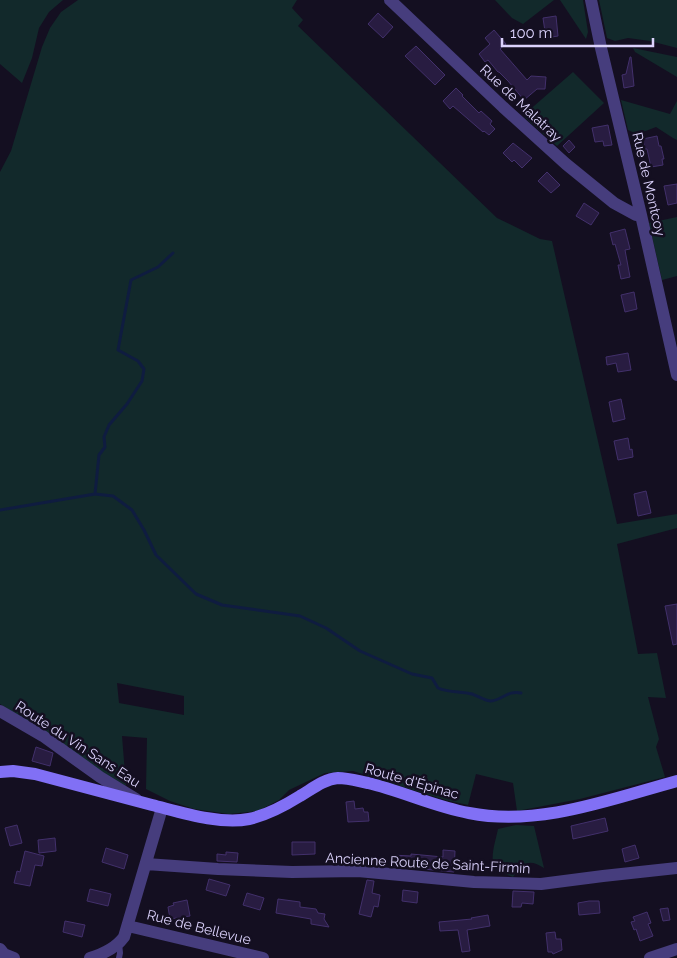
<svg xmlns="http://www.w3.org/2000/svg" width="677" height="958" viewBox="0 0 677 958" font-family="Raleway,sans-serif">
<style>
.green{fill:#12292b;fill-rule:evenodd}
.lines{fill:none;stroke-linecap:round;stroke-linejoin:round}
.stream{stroke:#0f1c40;stroke-width:3}
.building{fill:#281c41;stroke:#42306b}
.lane{stroke:#463d7d;stroke-width:6}
.street{stroke:#463d7d;stroke-width:12}
.secondary{stroke:#8170f5;stroke-width:12}
.labels{text-anchor:middle;dominant-baseline:central;stroke-width:5;stroke-linejoin:round;paint-order:stroke}
.street-label{font-size:14px;fill:#dbd2fc;stroke:#140f21}
</style>
<rect width="100%" height="100%" fill="#140f21"/>
<path class="green" d="M 0,0 L 63,0 L 49,12 L 39,28 L 32,58 L 22,83 L 0,64 Z
M 78,0 L 297,0 L 292,8 L 303,20 L 298,26 L 497,218 L 540,239 L 552,241 L 617,524 L 677,514 L 677,528 L 617,544 L 638,654 L 657,653 L 666,698 L 648,697 L 659,739 L 656,747 L 665,777 L 580,799 L 517,811 L 513,783 L 476,774 L 468,805 L 445,800 L 353,771 L 325,773 L 289,790 L 279,800 L 258,811 L 229,814 L 194,809 L 170,801 L 146,789 L 147,738 L 122,736 L 126,786 L 97,769 L 51,736 L 0,704 L 0,172 L 11,151 L 42,47 L 50,28 L 61,12 ZM 117,683 L 184,696 L 184,715 L 119,703 Z
M 495,0 L 554,0 L 523,24 L 512,18 Z
M 560,0 L 583,0 L 588,32 L 586,39 Z
M 599,0 L 677,0 L 677,48 L 650,41 L 628,38 L 615,41 L 607,38 Z
M 633,48 L 677,57 L 677,77 L 635,52 Z
M 573,72 L 604,103 L 557,146 L 524,117 L 526,113 Z
M 621,100 L 670,114 L 677,101 L 677,140 L 673,138 L 656,127 L 643,132 L 639,135 L 628,130 Z
M 677,217 L 677,276 L 662,280 L 649,223 Z
M 516,825 L 534,826 L 544,868 C 528,858 524,863 513,877 C 509,875 503,874 498,871 C 487,864 496,840 498,829 Z"/>
<g class="lines">
<path class="stream" d="M 95,494 L 99,455 L 105,447 L 104,437 L 109,425 L 127,404 L 142,381 L 144,369 L 138,361 L 118,350 L 131,280 L 158,267 L 173,253
M 0,510 L 95,494 L 113,496 L 132,510 L 144,530 L 156,555 L 196,594 L 222,605 L 300,616 L 326,628 L 360,651 L 412,674 L 432,678 L 438,688 C 449,693 461,691 472,694 C 478,696 485,701 491,701 C 502,700 508,690 521,693"/>
</g>
<path class="building" d="M 378,13 L 393,27 L 383,38 L 368,24 Z
M 556,16 L 558,36 L 546,38 L 543,18 Z
M 494,30 L 506,44 L 500,49 L 527,80 L 531,76 L 546,77 L 545,89 L 537,89 L 524,100 L 508,81 L 499,72 L 498,72 L 488,60 L 485,62 L 479,54 L 490,44 L 485,38 Z
M 416,46 L 445,75 L 435,85 L 405,56 Z
M 630,57 L 631,57 L 634,86 L 624,88 L 622,75 L 626,74 Z
M 456,88 L 463,95 L 462,96 L 479,113 L 481,111 L 492,121 L 490,124 L 495,129 L 489,135 L 484,131 L 483,132 L 453,106 L 450,109 L 443,101 Z
M 608,125 L 612,145 L 604,146 L 603,141 L 595,142 L 592,128 Z
M 657,136 L 659,146 L 661,146 L 664,159 L 662,159 L 663,165 L 651,167 L 647,149 L 645,149 L 643,139 Z
M 569,140 L 575,147 L 569,153 L 563,146 Z
M 513,143 L 532,158 L 522,168 L 514,160 L 512,162 L 503,153 Z
M 547,172 L 560,185 L 551,193 L 538,181 Z
M 677,184 L 677,203 L 668,205 L 664,186 Z
M 584,203 L 599,213 L 591,225 L 576,216 Z
M 625,229 L 630,249 L 625,250 L 630,277 L 621,279 L 618,265 L 621,265 L 615,244 L 613,245 L 610,233 Z
M 634,292 L 637,309 L 625,312 L 621,295 Z
M 628,353 L 631,370 L 618,372 L 616,363 L 607,365 L 606,357 Z
M 621,399 L 625,419 L 613,422 L 609,402 Z
M 628,438 L 630,450 L 632,449 L 633,457 L 618,460 L 614,441 Z
M 646,491 L 651,513 L 638,516 L 634,494 Z
M 677,604 L 677,644 L 673,645 L 665,606 Z
M 36,747 L 53,753 L 50,766 L 32,761 Z
M 354,801 L 355,809 L 363,808 L 364,812 L 368,812 L 369,821 L 348,822 L 346,802 Z
M 605,818 L 608,831 L 573,839 L 571,826 Z
M 17,825 L 22,843 L 10,846 L 5,828 Z
M 55,838 L 56,851 L 39,853 L 38,840 Z
M 292,842 L 315,842 L 315,854 L 292,855 Z
M 635,845 L 639,858 L 625,862 L 622,849 Z
M 106,848 L 128,855 L 124,869 L 102,862 Z
M 443,850 L 455,851 L 454,872 L 423,869 L 423,865 L 406,864 L 406,867 L 392,866 L 392,855 L 411,856 L 411,854 L 443,857 Z
M 25,851 L 44,856 L 42,866 L 35,865 L 30,886 L 14,883 L 17,871 L 20,872 Z
M 226,852 L 238,853 L 237,862 L 217,861 L 217,854 L 226,855 Z
M 502,864 L 509,864 L 510,872 L 502,872 Z
M 209,879 L 230,885 L 226,896 L 206,890 Z
M 367,880 L 374,881 L 372,893 L 380,895 L 378,907 L 374,906 L 371,917 L 359,914 Z
M 90,889 L 111,894 L 108,906 L 87,901 Z
M 403,890 L 418,892 L 417,903 L 402,901 Z
M 513,891 L 534,892 L 533,904 L 522,903 L 521,907 L 512,907 Z
M 247,893 L 264,898 L 260,910 L 243,905 Z
M 278,899 L 300,902 L 300,907 L 316,909 L 318,913 L 325,914 L 324,919 L 329,927 L 311,924 L 311,919 L 276,913 Z
M 187,900 L 190,916 L 170,919 L 168,907 L 174,905 L 173,903 Z
M 589,901 L 599,901 L 600,913 L 579,915 L 578,903 Z
M 668,908 L 670,920 L 663,921 L 660,909 Z
M 647,912 L 651,923 L 648,924 L 653,936 L 640,941 L 636,929 L 634,930 L 631,922 L 635,921 L 633,917 Z
M 488,915 L 490,926 L 467,930 L 470,951 L 462,952 L 458,930 L 440,931 L 439,922 L 472,919 L 471,918 Z
M 65,921 L 85,925 L 82,937 L 63,932 Z
M 555,932 L 556,939 L 561,939 L 562,950 L 553,954 L 552,952 L 548,952 L 546,933 Z"/>
<g class="lines">
<path class="lane" d="M 119,958 L 120,953 L 119,943"/>
<path class="street" d="M 390,0 L 503,107 L 566,164 L 614,203 L 636,215 L 641,215
M 591,0 L 601,48 L 641,215 L 677,375
M 0,711 L 43,736 L 100,777 L 136,799
M 146,864 L 218,869 L 292,872 L 358,871 L 474,882 L 541,884 L 603,876 L 677,868
M 128,926 L 263,958
M 0,949 L 4,954 L 14,958
M 90,958 C 103,954 116,948 124,937 L 162,808
M 650,958 L 677,949"/>
<path class="secondary" d="M 0,772 L 13,771 L 35,774 C 74,784 113,795 152,805 C 180,812 220,825 249,819 C 268,815 284,806 300,796 C 312,789 324,779 338,778 C 348,778 358,781 368,783 C 402,791 435,807 469,813 C 539,827 611,799 677,781"/>
</g>
<g class="labels">
<g class="street-label">
<text transform="translate(521 103) rotate(43)">Rue de Malatray</text>
<text transform="translate(649 184) rotate(77)">Rue de Montcoy</text>
<text transform="translate(78 744) rotate(33)">Route du Vin Sans Eau</text>
<text transform="translate(412 781) rotate(16)">Route d'Épinac</text>
<text transform="translate(428 863) rotate(3)">Ancienne Route de Saint-Firmin</text>
<text transform="translate(199 927) rotate(14)">Rue de Bellevue</text>
</g>
</g>
<path d="M502 38v8h151v-8" fill="none" stroke="#dbd2fc" stroke-width="2.5"/>
<text x="510" y="38" font-size="15" fill="#dbd2fc" stroke="#140f21" stroke-width="4" paint-order="stroke">100 m</text>
</svg>
